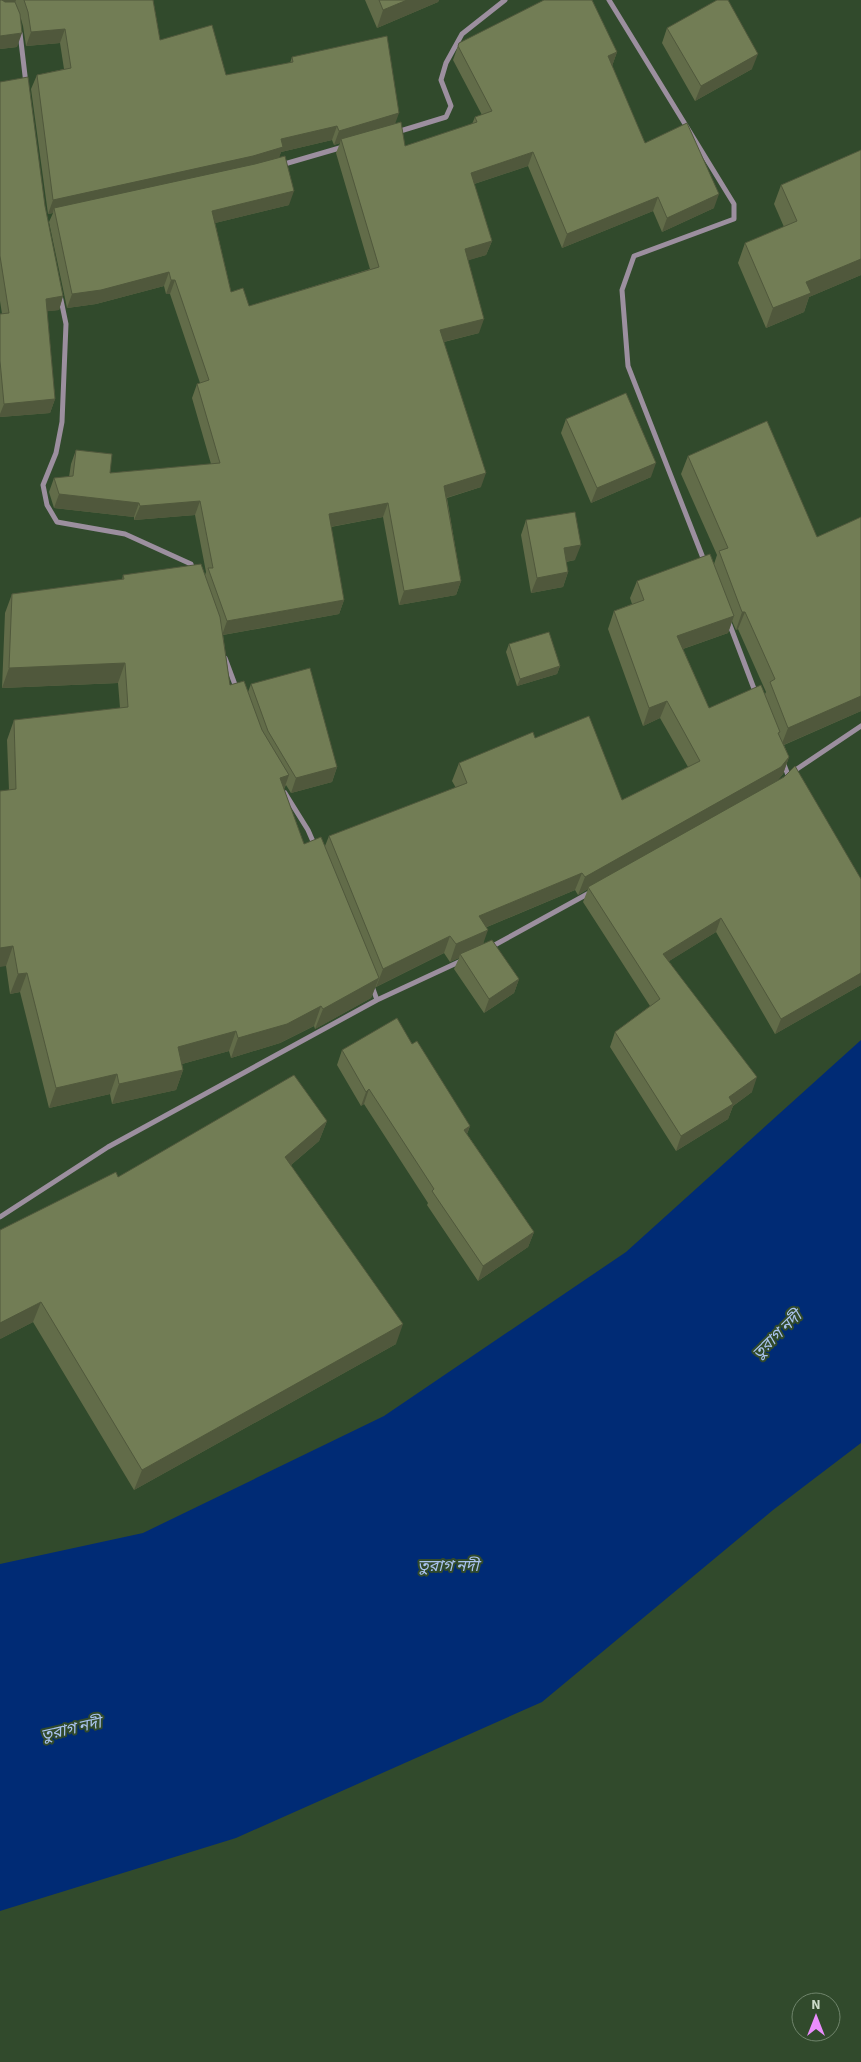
<svg xmlns="http://www.w3.org/2000/svg" width="861" height="2062" viewBox="0 0 861 2062" font-family="'Source Sans 3','Noto Sans Bengali',sans-serif">
<style>
.water{fill:#002b75}
.lines{fill:none;stroke-linecap:round;stroke-linejoin:round}
.minor{stroke:#9c8f9f;stroke-width:5}
.wall{fill:#626c49;fill-rule:evenodd}
.shaded-wall{fill:#50583c}
.building{fill:#727d55;stroke:#50583c}
.labels{text-anchor:middle;dominant-baseline:central;stroke-width:4;stroke-linejoin:round;paint-order:stroke}
.water-label{font-size:16px;font-style:italic;fill:#aac3ed;stroke:#314a2c}
</style>
<rect width="100%" height="100%" fill="#314a2c"/>
<path class="water" d="M 861,1040 L 861,1443 L 773,1510 L 542,1702 L 236,1838 L 0,1911 L 0,1564 L 143,1533 L 384,1416 L 626,1252 Z"/>
<g class="lines">
<path class="minor" d="M 609,0 L 734,204 L 734,219 L 634,256 L 622,290 L 628,366 L 705,563
M 20,33 L 26,84
M 397,132 L 446,117 L 451,106 L 441,80 L 446,63 L 462,34 L 505,0
M 281,165 L 343,147
M 60,295 L 66,324 L 62,422 L 56,453 L 43,485 L 47,505 L 57,522 L 125,534 L 191,564 L 193,570
M 728,620 L 756,694
M 225,658 L 237,690
M 783,762 L 788,775
M 791,773 L 861,726
M 285,793 L 308,830 L 315,846
M 491,947 L 591,892
M 372,986 L 377,1000
M 0,1217 L 108,1147 L 377,1000 L 461,961"/>
</g>
<path class="wall" d="M 0,0 L 153,0 L 160,40 L 226,75 L 290,63 L 292,57 L 396,124 L 405,146 L 472,124 L 475,117 L 482,115 L 453,60 L 458,46 L 617,52 L 612,66 L 645,143 L 714,208 L 662,232 L 653,211 L 562,248 L 528,166 L 474,184 L 492,241 L 486,255 L 468,260 L 479,333 L 444,342 L 481,487 L 447,498 L 461,581 L 456,595 L 399,605 L 383,517 L 331,527 L 344,600 L 339,614 L 223,635 L 230,685 L 248,692 L 251,684 L 337,767 L 332,782 L 291,793 L 286,785 L 284,789 L 304,844 L 325,846 L 329,836 L 456,788 L 452,781 L 459,763 L 535,738 L 622,800 L 688,767 L 660,718 L 643,726 L 608,629 L 614,611 L 632,604 L 630,598 L 637,581 L 714,564 L 717,555 L 681,474 L 688,456 L 817,537 L 861,517 L 861,711 L 784,745 L 789,757 L 783,774 L 777,781 L 861,879 L 861,985 L 775,1034 L 716,932 L 669,961 L 752,1092 L 733,1106 L 728,1119 L 676,1151 L 610,1047 L 615,1032 L 650,1006 L 583,902 L 588,889 L 578,895 L 575,890 L 487,927 L 483,944 L 519,979 L 514,993 L 484,1013 L 454,969 L 459,958 L 450,962 L 444,953 L 376,987 L 376,986 L 371,998 L 315,1029 L 314,1026 L 280,1043 L 231,1058 L 229,1051 L 182,1064 L 183,1070 L 176,1090 L 112,1104 L 110,1094 L 49,1108 L 20,992 L 10,994 L 6,966 L 9,790 L 7,740 L 14,720 L 120,708 L 118,683 L 2,688 L 5,613 L 12,594 L 122,580 L 123,575 L 205,575 L 206,572 L 195,515 L 134,520 L 134,517 L 54,508 L 49,492 L 54,478 L 69,477 L 71,464 L 76,450 L 110,473 L 211,464 L 192,398 L 197,384 L 200,383 L 170,294 L 166,294 L 164,286 L 96,304 L 67,308 L 49,222 L 53,213 L 48,214 L 31,89 L 37,75 L 64,69 L 60,43 L 26,46 L 23,26 L 21,19 L 17,47 L 0,49 ZM 332,140 L 334,145 L 340,143 L 336,153 L 370,269 L 249,306 L 231,292 L 215,223 L 289,205 L 279,157 L 281,152 ZM 732,621 L 736,630 L 738,629 L 766,692 L 765,694 L 709,708 L 683,649 L 728,633 Z
M 365,0 L 439,0 L 438,2 L 377,28 Z
M 667,28 L 752,69 L 695,101 L 662,43 Z
M 0,82 L 45,206 L 63,296 L 59,310 L 47,311 L 55,399 L 50,413 L 0,417 L 0,314 L 2,314 L 0,301 Z
M 861,150 L 861,275 L 809,297 L 804,312 L 766,328 L 738,263 L 745,243 L 784,227 L 774,204 L 781,185 Z
M 566,419 L 651,477 L 591,503 L 561,433 Z
M 526,520 L 575,560 L 566,562 L 568,572 L 563,587 L 531,593 L 521,535 Z
M 509,644 L 560,666 L 557,674 L 517,686 L 506,652 Z
M 412,1044 L 470,1126 L 467,1134 L 534,1232 L 528,1247 L 478,1281 L 427,1205 L 428,1203 L 364,1104 L 361,1106 L 337,1065 L 342,1050 Z
M 327,1121 L 319,1141 L 291,1165 L 396,1344 L 134,1490 L 33,1322 L 0,1339 L 118,1177 Z"/>
<path class="shaded-wall" d="M 0,0 L 16,0 L 13,8 Z
M 407,0 L 439,0 L 438,2 L 377,28 L 383,10 Z
M 65,29 L 60,43 L 26,46 L 31,32 Z
M 22,33 L 17,47 L 0,49 L 0,36 Z
M 617,52 L 612,66 L 608,56 Z
M 758,54 L 752,69 L 695,101 L 701,86 Z
M 399,113 L 394,127 L 341,139 L 340,143 L 334,145 L 339,131 Z
M 337,126 L 332,140 L 281,152 L 278,161 L 54,208 L 53,213 L 48,214 L 53,200 L 281,139 Z
M 533,152 L 528,166 L 465,187 L 471,173 Z
M 294,191 L 289,205 L 207,225 L 212,211 Z
M 719,194 L 714,208 L 662,232 L 667,218 Z
M 658,197 L 653,211 L 562,248 L 567,234 Z
M 492,241 L 486,255 L 460,263 L 465,249 Z
M 861,259 L 861,275 L 809,297 L 804,312 L 766,328 L 773,308 L 806,282 Z
M 169,272 L 164,286 L 96,304 L 67,308 L 72,294 Z
M 171,280 L 175,280 L 170,294 L 166,294 Z
M 63,296 L 59,310 L 41,312 L 46,299 Z
M 484,319 L 479,333 L 435,344 L 440,330 Z
M 55,399 L 50,413 L 0,417 L 0,414 L 4,404 Z
M 656,463 L 651,477 L 591,503 L 597,488 Z
M 486,473 L 481,487 L 439,500 L 444,486 Z
M 59,494 L 139,503 L 134,517 L 54,508 Z
M 200,501 L 195,515 L 134,520 L 140,506 Z
M 388,503 L 383,517 L 324,528 L 329,514 Z
M 581,545 L 575,560 L 559,563 L 564,548 Z
M 568,572 L 563,587 L 531,593 L 537,578 Z
M 461,581 L 456,595 L 399,605 L 404,591 Z
M 344,600 L 339,614 L 222,635 L 227,621 Z
M 742,612 L 745,612 L 738,629 L 736,630 Z
M 734,616 L 728,633 L 671,653 L 677,636 Z
M 125,663 L 118,683 L 2,688 L 9,668 Z
M 560,666 L 557,674 L 517,686 L 520,679 Z
M 861,696 L 861,711 L 781,746 L 788,728 Z
M 667,701 L 660,718 L 643,726 L 649,708 Z
M 789,757 L 783,774 L 774,785 L 588,887 L 588,889 L 578,895 L 585,877 Z
M 337,767 L 332,782 L 291,793 L 296,778 Z
M 289,775 L 282,795 L 280,778 Z
M 582,873 L 575,890 L 472,933 L 479,916 Z
M 721,918 L 716,932 L 658,968 L 663,954 Z
M 488,930 L 482,947 L 460,954 L 459,958 L 450,962 L 456,944 Z
M 450,936 L 444,953 L 376,987 L 383,969 Z
M 13,946 L 6,966 L 0,967 L 0,948 Z
M 27,973 L 20,992 L 10,994 L 18,974 Z
M 861,973 L 861,985 L 775,1034 L 781,1019 Z
M 379,978 L 371,998 L 315,1029 L 323,1009 Z
M 519,979 L 514,993 L 484,1013 L 489,999 Z
M 321,1006 L 314,1026 L 280,1043 L 231,1058 L 238,1038 Z
M 236,1031 L 229,1051 L 171,1067 L 178,1047 Z
M 183,1070 L 176,1090 L 112,1104 L 119,1084 Z
M 117,1074 L 110,1094 L 49,1108 L 56,1088 Z
M 757,1077 L 752,1092 L 733,1106 L 728,1119 L 676,1151 L 681,1136 L 729,1097 Z
M 369,1089 L 364,1104 L 361,1106 L 366,1092 Z
M 327,1121 L 319,1141 L 278,1176 L 285,1157 Z
M 470,1126 L 464,1141 L 464,1130 Z
M 534,1232 L 528,1247 L 478,1281 L 483,1266 Z
M 41,1302 L 33,1322 L 0,1339 L 0,1323 Z
M 403,1324 L 396,1344 L 134,1490 L 142,1470 Z"/>
<path class="building" d="M 0,0 L 2,0 L 5,2 L 15,2 L 20,14 L 22,33 L 0,36 Z
M 24,0 L 153,0 L 160,40 L 212,25 L 226,75 L 293,62 L 292,57 L 387,36 L 399,113 L 339,131 L 337,126 L 281,139 L 283,147 L 253,156 L 53,200 L 37,75 L 71,68 L 65,29 L 31,32 L 28,12 Z
M 379,0 L 407,0 L 383,10 Z
M 544,0 L 592,0 L 617,52 L 608,56 L 645,143 L 687,123 L 719,194 L 667,218 L 658,197 L 567,234 L 533,152 L 471,173 L 492,241 L 465,249 L 484,319 L 440,330 L 486,473 L 444,486 L 461,581 L 404,591 L 388,503 L 329,514 L 344,600 L 227,621 L 208,568 L 213,568 L 200,501 L 140,506 L 139,503 L 59,494 L 54,478 L 73,476 L 76,450 L 112,454 L 110,473 L 220,463 L 197,384 L 209,380 L 175,280 L 171,280 L 169,272 L 101,290 L 72,294 L 54,208 L 255,164 L 285,156 L 294,191 L 212,211 L 231,292 L 243,288 L 249,306 L 379,267 L 341,139 L 401,122 L 405,146 L 477,122 L 475,117 L 492,111 L 458,46 L 459,43 Z
M 717,0 L 728,0 L 758,54 L 701,86 L 667,28 Z
M 28,77 L 45,206 L 63,296 L 46,299 L 55,399 L 4,404 L 0,361 L 0,314 L 9,313 L 0,256 L 0,82 Z
M 861,150 L 861,259 L 806,282 L 811,293 L 773,308 L 745,243 L 797,221 L 781,185 Z
M 626,393 L 656,463 L 597,488 L 566,419 Z
M 767,421 L 817,537 L 861,517 L 861,696 L 788,728 L 770,682 L 775,679 L 745,612 L 742,612 L 719,551 L 728,548 L 688,456 Z
M 575,512 L 581,545 L 564,548 L 568,572 L 537,578 L 526,520 Z
M 710,554 L 734,616 L 677,636 L 709,708 L 761,685 L 780,732 L 778,733 L 789,757 L 781,767 L 585,877 L 582,873 L 479,916 L 488,930 L 456,944 L 450,936 L 383,969 L 329,836 L 467,783 L 459,763 L 533,732 L 535,738 L 589,716 L 622,800 L 700,761 L 667,701 L 649,708 L 614,611 L 644,600 L 637,581 Z
M 201,564 L 220,617 L 230,685 L 244,681 L 262,730 L 289,775 L 280,778 L 304,844 L 321,837 L 379,978 L 323,1009 L 321,1006 L 287,1024 L 238,1038 L 236,1031 L 178,1047 L 183,1070 L 119,1084 L 117,1074 L 56,1088 L 27,973 L 18,974 L 13,946 L 0,948 L 0,791 L 16,789 L 14,720 L 128,707 L 125,663 L 9,668 L 12,594 L 124,579 L 123,575 Z
M 549,632 L 560,666 L 520,679 L 509,644 Z
M 310,668 L 337,767 L 296,778 L 268,731 L 251,684 Z
M 795,766 L 861,879 L 861,973 L 781,1019 L 721,918 L 663,954 L 757,1077 L 729,1097 L 733,1104 L 681,1136 L 615,1032 L 660,999 L 588,887 L 784,777 Z
M 492,940 L 519,979 L 489,999 L 460,954 Z
M 397,1018 L 412,1044 L 417,1041 L 470,1126 L 464,1130 L 534,1232 L 483,1266 L 432,1191 L 434,1189 L 369,1089 L 366,1092 L 342,1050 Z
M 294,1075 L 327,1121 L 285,1157 L 403,1324 L 142,1470 L 41,1302 L 0,1323 L 0,1230 L 116,1172 L 118,1177 Z"/>
<g class="labels">
<g class="water-label">
<text transform="translate(777 1335) rotate(-44)">তুরাগ নদী</text>
<text x="448" y="1566">তুরাগ নদী</text>
<text transform="translate(71 1729) rotate(-13)">তুরাগ নদী</text>
</g>
</g>
<g transform="translate(816 2017)"><circle r="24" fill="#314a2c" stroke="#6f846b"/>
<path d="M0-4L9 19L0 12L-9 19Z" fill="#ea8dfd"/>
<text y="-8" font-size="14" font-weight="bold" text-anchor="middle" fill="#ccdbc9">N</text>
</g>
</svg>
